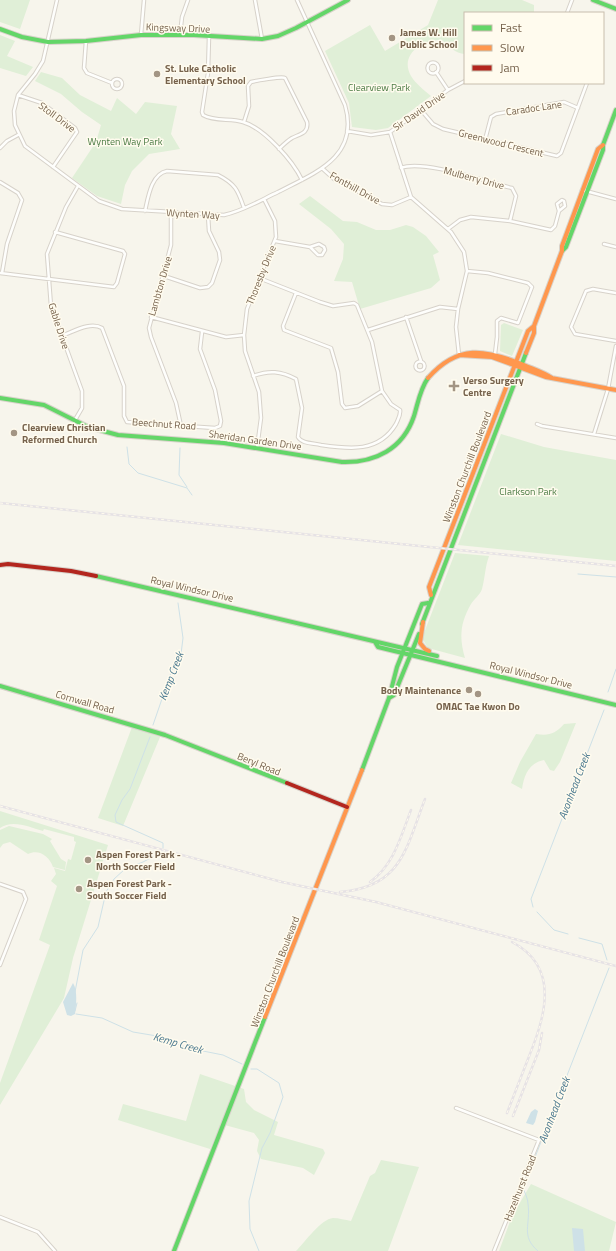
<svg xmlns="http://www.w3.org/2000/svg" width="616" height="1251" viewBox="0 0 616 1251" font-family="'Titillium Web',sans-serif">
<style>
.green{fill:#e0efd7}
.water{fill:#cee1e7}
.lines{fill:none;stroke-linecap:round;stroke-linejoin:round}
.stream{stroke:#cee1e7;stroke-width:1}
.street-casing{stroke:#d7d2ca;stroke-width:4.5}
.fast-casing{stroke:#d8d2ca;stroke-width:6}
.slow-casing{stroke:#d8d2ca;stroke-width:6}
.jam-casing{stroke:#d8d2ca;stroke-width:6}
.street{stroke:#fefefc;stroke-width:2.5}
.fast{stroke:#63d668;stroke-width:4}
.slow{stroke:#ff974d;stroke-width:4}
.jam{stroke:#b3261e;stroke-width:4}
.rail-casing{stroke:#e6e2e5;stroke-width:2.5}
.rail{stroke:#fffbee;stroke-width:1;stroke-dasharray:3;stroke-linecap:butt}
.poi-dot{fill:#a39584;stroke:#fffbee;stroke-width:1.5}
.labels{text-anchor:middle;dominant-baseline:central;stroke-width:3;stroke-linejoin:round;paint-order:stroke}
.street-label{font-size:10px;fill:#76624c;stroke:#fffbee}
.poi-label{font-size:10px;font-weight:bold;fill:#76624c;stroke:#fffbee;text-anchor:start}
.park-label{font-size:10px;fill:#4b7b44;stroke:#fffbee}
.water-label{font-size:11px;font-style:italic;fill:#49788f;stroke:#fffbee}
</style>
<rect width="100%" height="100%" fill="#f7f5ec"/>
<path class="green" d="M 0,0 L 30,0 L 20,29 L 0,22 Z
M 438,0 L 522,0 L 534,5 L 534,13 L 465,13 L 465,54 C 455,53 449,47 442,40 C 422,39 399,55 411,76 C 416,84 424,90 431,96 L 388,128 L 376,130 L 352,127 L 349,103 L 325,51 L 370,25 L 385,51 L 428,25 Z
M 0,35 L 15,41 L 7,56 L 33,67 L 26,76 L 0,68 Z
M 41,72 L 62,78 L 80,95 L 111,111 L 117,98 L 136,114 L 145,102 L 177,106 L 171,134 L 180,149 L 149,154 L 132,171 L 125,185 L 121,204 L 97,196 L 72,178 L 96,142 L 101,125 L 82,112 L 61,94 L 35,81 Z
M 310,196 L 343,221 L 357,222 L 376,230 L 390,230 L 406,225 L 413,227 L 426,236 L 439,252 L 433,255 L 440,280 L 431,288 L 360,309 L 352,282 L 334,281 L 343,259 L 344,244 L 331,229 L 299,204 Z
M 504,323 L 523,330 L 512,356 L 500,351 L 501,325 Z
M 501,434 L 544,447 L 616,460 L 616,561 L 458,545 Z
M 455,553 L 489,556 C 485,567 485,578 482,589 C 480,595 474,599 471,604 C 460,623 459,638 465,658 L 428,648 L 422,638 Z
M 576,723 L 560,762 L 554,771 L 550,770 L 544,760 C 529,763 524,775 522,789 L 511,783 L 520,762 L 536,734 C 549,736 555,734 564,724 Z
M 132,727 L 160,737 L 123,826 L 98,818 Z
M 0,811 L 108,845 L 73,958 L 64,998 L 0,1105 L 0,1083 L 50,945 L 39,940 L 57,886 L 51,881 L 56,874 L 54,868 L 65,871 L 68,859 L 71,860 L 76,842 L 74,841 L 74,837 L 44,829 L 43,831 C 30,827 12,819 0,828 Z
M 9,826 L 43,834 L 52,839 L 50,841 L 61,859 L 66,862 L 65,870 L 53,867 C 49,856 39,849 28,854 L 10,842 L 3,844 L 0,848 L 0,830 Z
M 200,1074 L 244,1089 L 246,1102 L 254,1110 L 278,1122 L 274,1135 L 323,1149 L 325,1153 L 314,1175 L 303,1168 L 261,1159 L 257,1151 L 259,1140 L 254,1133 L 221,1124 L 210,1149 L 118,1120 L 123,1104 L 186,1121 Z
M 381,1160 L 419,1167 L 388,1251 L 296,1251 C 305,1242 321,1219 333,1218 C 339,1218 345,1220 351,1221 L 370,1176 L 375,1173 Z
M 531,1184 L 616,1222 L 609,1251 L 499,1251 L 512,1216 Z"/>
<path class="water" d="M 73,983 C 78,991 76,1005 75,1014 L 71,1016 L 67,1015 L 63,1002 Z
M 535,1109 L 538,1111 L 535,1122 L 533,1125 L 526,1123 L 531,1112 Z
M 572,1228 L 583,1229 L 585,1251 L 574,1251 Z"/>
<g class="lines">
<path class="stream" d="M 127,447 L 129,464 L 138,473 L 187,488 L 192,495
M 180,448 L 179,475 L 187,487
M 578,574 L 616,577
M 608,692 L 616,669
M 153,725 L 174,664 L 181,654 L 183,638 L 178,603
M 150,737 L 130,789 L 122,800 L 115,815 L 116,822 L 163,843 L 163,848
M 533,907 L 531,899 L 604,710
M 537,912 L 554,930 L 568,934
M 579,938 L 602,944 L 607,960
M 75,992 L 83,950 L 98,927 L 106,892 L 114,879 L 125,869 L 143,862 L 162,852
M 75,1011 L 77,1003
M 76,1014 L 102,1018 L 133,1032 L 157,1036 L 188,1048 L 223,1055 L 242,1064
M 251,1069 L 257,1069 L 279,1083 L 283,1097 L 270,1133 L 262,1148 L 249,1201 L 250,1229 L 259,1251
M 538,1251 C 520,1236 531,1224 528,1204 C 528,1199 525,1193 523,1188 L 609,968"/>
<defs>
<path id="street" d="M 57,0 L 43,61 L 35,74 L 18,95 L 14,111 L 15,125 L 25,146 L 99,201 L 122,209 L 224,215 C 243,211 261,200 278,192 C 315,173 360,157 345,105 L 297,0
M 255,0 L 262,39
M 567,13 L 572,0
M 141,35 L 144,0
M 180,35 L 182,17 L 188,0
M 209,37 L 208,73 L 202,112 L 203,115 C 215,122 230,118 243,122 C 264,128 293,161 302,180
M 86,41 L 84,68 L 87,73 L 112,83
M427.5 68a5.5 5.5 0 1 1 11 0a5.5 5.5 0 1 1-11 0Z
M 436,72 L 448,90
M112 84a5 5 0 1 1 10 0a5 5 0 1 1-10 0Z
M 18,95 L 42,103 L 75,128 L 77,132 L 53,167
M 421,110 L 433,124 L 443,129 L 557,156 L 561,153 L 587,83
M 244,122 L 249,106 L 248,86 L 251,82 C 255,81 282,76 285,78 L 307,122 C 309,133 300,134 292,138 C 287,141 283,145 279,149
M 347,131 L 371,135 L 390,132 L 448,90 L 465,81
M 390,132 L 411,197 L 451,232 L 464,252 L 467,271 L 458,309 L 456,327 L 459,355
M 485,140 L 491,117 L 496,114 L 564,102 L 578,108
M 0,148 L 7,141 L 18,135
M 401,168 C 423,159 487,182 512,188 L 516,196 L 510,221
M 323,169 L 334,179 L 382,204 L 392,205 L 411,197
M 0,182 L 18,193 L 22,200 L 7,244 L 2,273
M 582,190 L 616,199
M 145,211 C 148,198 151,174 167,171 L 218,175 C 236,184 238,191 244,208
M 171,213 L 171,245 L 149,328 L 151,337 L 176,403 L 181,426
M 448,229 L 460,220 L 471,217 L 510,221 L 551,230 L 555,226 L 559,211 L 565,206 L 564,201 L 562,200 L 557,204 L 559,211
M 275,241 L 310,247
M 319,244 L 324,247 L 325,250 L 322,255 L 318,255 L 310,247 Z
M 604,244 L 616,247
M 467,271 L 488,273 L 528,283 L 532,287 L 518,323 L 501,318 L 497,321 L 497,337 L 495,354
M 0,273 L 114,287 L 117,283 L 125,254 L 123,251 L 55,232
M 164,276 L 200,288 L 208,287 L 212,283 L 220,260 L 219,252 L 209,231 L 208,215
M 296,293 L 283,326 L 284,330 L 331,348 L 338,372 L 342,404 L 345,408 L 358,406 L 382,391
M 616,293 L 593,289 L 586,291 L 571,327 L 575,334 L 616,341
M 151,317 L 226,337 L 244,335
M 406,317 L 421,361
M 368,330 L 440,307 L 458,309
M 61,336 C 73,332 90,321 102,328 L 124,386 L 124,416 L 127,422 L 215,428 L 220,426 L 221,421 L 215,390 L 200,349 L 202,332
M415.5 366a4.5 4.5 0 1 1 9 0a4.5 4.5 0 1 1-9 0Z
M 253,376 C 269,370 281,371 296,379 L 302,408 L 298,437 C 302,444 313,443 321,445 C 349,449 379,453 396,424 C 398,419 401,415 400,410 L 391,404 L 382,391 L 372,342 L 357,305 L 354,303 L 333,306 L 320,302 L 259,278
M 75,420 L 82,408 L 82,391 L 51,306 L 47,254 L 66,207 L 78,186
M 537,424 L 542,426 L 616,438
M 594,434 L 608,389 L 616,346
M 257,448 L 261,418 L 259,392 L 245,351 L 244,335 L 247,309 L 276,237 L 275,221 L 264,199
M 0,884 L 23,892 L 26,899 L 0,965
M 456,1108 L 539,1140 L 494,1251
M 0,1217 L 38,1232 L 55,1251"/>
<path id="fast" d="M 593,0 L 616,9
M 0,29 L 22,37 L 48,42 L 86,41 L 141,35 L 194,35 L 262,39 L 278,36 L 296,28 L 348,0
M 562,251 L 566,247 L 603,150 L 603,145 L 616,110
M 0,398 L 44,405 L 88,427 L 118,435 L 224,443 L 342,462 C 375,463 403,449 414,416 C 418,403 420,389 428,378
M 96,576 L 437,656
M 422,624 L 526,353
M 375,642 L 378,647 L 616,705
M 0,686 L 165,735 L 287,783
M 389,698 L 394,695 L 419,634
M 362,770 L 389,698 L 397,667 L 422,604 L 428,603
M 174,1251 L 265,1017"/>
<path id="slow" d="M 526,353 L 534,333 L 534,326 L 562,251 L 562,246 L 598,149 L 603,145
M 459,355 L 492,357 L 546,377 L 616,390
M 428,378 C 458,344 485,349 524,365 C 533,369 543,372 552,378
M 431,595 L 429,587 L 528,331 L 534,326
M 423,622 L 420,643 L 425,649 L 429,651
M 265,1017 L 362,770"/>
<path id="jam" d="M 0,565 L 8,564 L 71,571 L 96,576
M 287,783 L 347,807"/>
</defs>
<use href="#street" class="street-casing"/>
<use href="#fast" class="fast-casing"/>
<use href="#slow" class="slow-casing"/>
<use href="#jam" class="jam-casing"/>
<use href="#street" class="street"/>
<use href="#fast" class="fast"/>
<use href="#slow" class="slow"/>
<use href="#jam" class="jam"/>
<defs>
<path id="rail" d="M 0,503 L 616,566
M 0,806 L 282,882 L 376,902 L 616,966
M 370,882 C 394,865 401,836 411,810
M 340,892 C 402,887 406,848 425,799
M 507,1113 C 514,1095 521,1077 528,1059 C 544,1019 562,968 512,942
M 513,1116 L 539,1050 L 542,1033"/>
</defs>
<use href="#rail" class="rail-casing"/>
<use href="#rail" class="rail"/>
</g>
<g class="poi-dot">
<circle cx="392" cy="38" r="4"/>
<circle cx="157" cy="74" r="4"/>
<path d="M452 380h4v4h4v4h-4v4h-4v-4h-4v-4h4z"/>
<circle cx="14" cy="433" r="4"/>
<circle cx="469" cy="690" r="4"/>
<circle cx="478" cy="694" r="4"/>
<circle cx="88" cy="860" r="4"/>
<circle cx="79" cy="889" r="4"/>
</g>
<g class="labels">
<g class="street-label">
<text transform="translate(178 28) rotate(2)">Kingsway Drive</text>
<text transform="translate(534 108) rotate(-8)">Caradoc Lane</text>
<text transform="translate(419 111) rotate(-35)">Sir David Drive</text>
<text transform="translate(57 117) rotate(37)">Stoll Drive</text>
<text transform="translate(501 143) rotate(14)">Greenwood Crescent</text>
<text transform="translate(474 178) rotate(15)">Mulberry Drive</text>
<text transform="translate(355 188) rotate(29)">Fonthill Drive</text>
<text transform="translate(193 214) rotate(3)">Wynten Way</text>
<text transform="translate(261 275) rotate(-68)">Thoresby Drive</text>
<text transform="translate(160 286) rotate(-74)">Lambton Drive</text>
<text transform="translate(59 326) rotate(72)">Gable Drive</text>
<text transform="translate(164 424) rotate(4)">Beechnut Road</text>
<text transform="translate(255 440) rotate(8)">Sheridan Garden Drive</text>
<text transform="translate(467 467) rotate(-69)">Winston Churchill Boulevard</text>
<text transform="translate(192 589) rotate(13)">Royal Windsor Drive</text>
<text transform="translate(531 675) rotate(14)">Royal Windsor Drive</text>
<text transform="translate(85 702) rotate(16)">Cornwall Road</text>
<text transform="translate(259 764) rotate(22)">Beryl Road</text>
<text transform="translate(275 972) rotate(-69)">Winston Churchill Boulevard</text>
<text transform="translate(520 1188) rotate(-68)">Hazelhurst Road</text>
</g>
<g class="poi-label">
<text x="400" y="32">James W. Hill<tspan x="400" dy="12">Public School</tspan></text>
<text x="165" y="68">St. Luke Catholic<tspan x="165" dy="12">Elementary School</tspan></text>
<text x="463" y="380">Verso Surgery<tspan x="463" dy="12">Centre</tspan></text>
<text x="22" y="427">Clearview Christian<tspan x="22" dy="12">Reformed Church</tspan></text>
<text x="461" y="690" text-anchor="end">Body Maintenance</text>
<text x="478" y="706" text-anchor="middle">OMAC Tae Kwon Do</text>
<text x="96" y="854">Aspen Forest Park -<tspan x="96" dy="12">North Soccer Field</tspan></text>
<text x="87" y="883">Aspen Forest Park -<tspan x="87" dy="12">South Soccer Field</tspan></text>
</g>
<g class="park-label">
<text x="379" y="87">Clearview Park</text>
<text x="125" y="141">Wynten Way Park</text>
<text x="528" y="491">Clarkson Park</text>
</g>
<g class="water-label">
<text transform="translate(171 676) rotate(-69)">Kemp Creek</text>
<text transform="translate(574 786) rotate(-69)">Avonhead Creek</text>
<text transform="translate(178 1043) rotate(16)">Kemp Creek</text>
<text transform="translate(554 1110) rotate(-69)">Avonhead Creek</text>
</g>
</g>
<rect x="464" y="12" width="140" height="72" fill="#fffbee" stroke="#c8bead"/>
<rect x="472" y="25" width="20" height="6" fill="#63d668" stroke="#c8bead"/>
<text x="500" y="32" font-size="12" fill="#76624c">Fast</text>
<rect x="472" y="45" width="20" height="6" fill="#ff974d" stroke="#c8bead"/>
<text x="500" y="52" font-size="12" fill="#76624c">Slow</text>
<rect x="472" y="65" width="20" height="6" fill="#b3261e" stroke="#c8bead"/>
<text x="500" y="72" font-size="12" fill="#76624c">Jam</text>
</svg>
